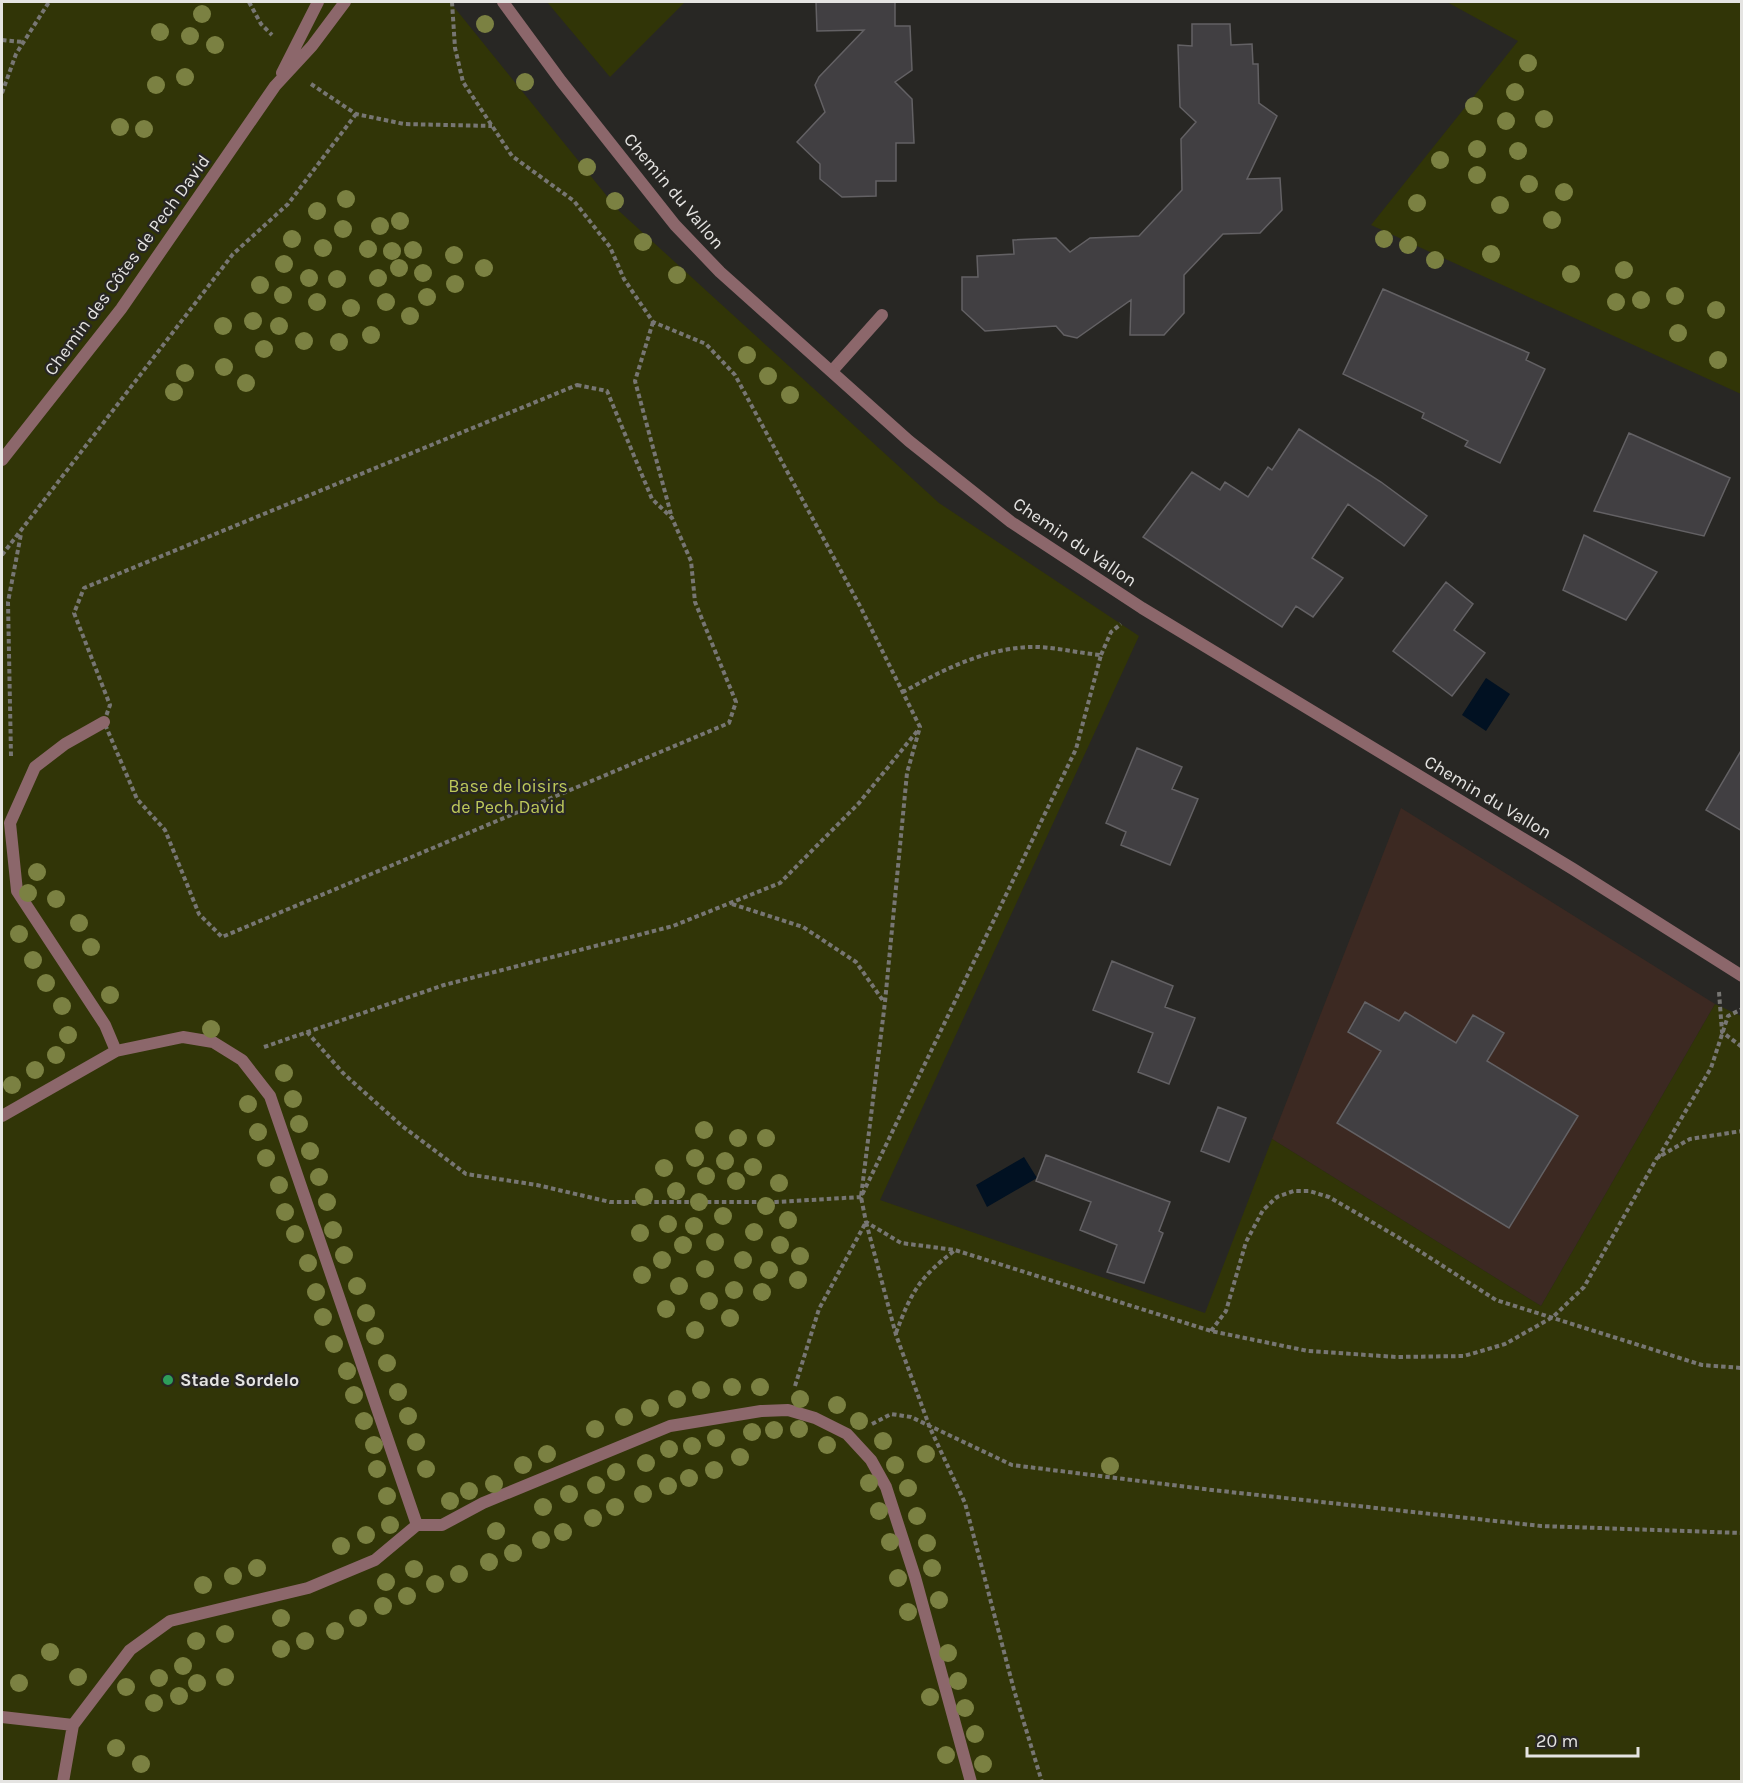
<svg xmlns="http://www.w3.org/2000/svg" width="1743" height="1783" viewBox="0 0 1743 1783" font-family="Karla,sans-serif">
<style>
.industrial{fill:#3c2922}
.green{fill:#313507}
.water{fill:#011122}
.building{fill:#413f42;stroke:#636164;stroke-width:1.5}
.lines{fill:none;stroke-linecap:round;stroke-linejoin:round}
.path{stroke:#777673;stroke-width:4;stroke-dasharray:4.5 3;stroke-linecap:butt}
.lane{stroke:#8c676b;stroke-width:12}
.street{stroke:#8c676b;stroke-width:12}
.tree{fill:#7b8142}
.leisure-dot{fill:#2e9e5b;stroke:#282724;stroke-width:2}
.labels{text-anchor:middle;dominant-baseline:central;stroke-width:4.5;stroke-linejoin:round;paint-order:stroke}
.street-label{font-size:18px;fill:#e5e4e2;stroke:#282724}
.park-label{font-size:18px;fill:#bfca5a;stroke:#282724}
.poi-label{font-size:18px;font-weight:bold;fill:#e5e4e2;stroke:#282724;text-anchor:start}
</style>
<rect width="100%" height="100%" fill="#282724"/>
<path class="industrial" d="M 1401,808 L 1715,1004 L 1541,1306 L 1272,1139 Z"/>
<path class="green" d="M 2,2 L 450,2 L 619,211 L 939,503 L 1139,636 L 880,1200 L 1205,1313 L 1272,1139 L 1541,1306 L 1715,1004 L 1741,1016 L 1741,1781 L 2,1781 Z
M 547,2 L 685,2 L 610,77 Z
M 1447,2 L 1741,2 L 1741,394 L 1371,225 L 1518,41 Z"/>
<path class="water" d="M 1486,678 L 1510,694 L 1486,731 L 1462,715 Z
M 1024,1157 L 1037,1178 L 987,1207 L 976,1185 Z"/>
<path class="building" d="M 816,2 L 895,2 L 895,26 L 910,26 L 912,70 L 895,82 L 912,99 L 914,143 L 896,143 L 896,181 L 876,181 L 876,196 L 842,197 L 820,179 L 820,164 L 797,142 L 825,112 L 815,85 L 819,77 L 864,30 L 817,31 Z
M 1192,24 L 1230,24 L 1231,45 L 1252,44 L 1253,64 L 1258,64 L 1259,103 L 1277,116 L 1247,179 L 1280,178 L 1282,210 L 1260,233 L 1223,234 L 1184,275 L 1184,313 L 1164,335 L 1130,335 L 1131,300 L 1077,338 L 1064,335 L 1056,326 L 985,331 L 962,310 L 962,277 L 978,277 L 977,256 L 1014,254 L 1013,240 L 1056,238 L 1070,252 L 1090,238 L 1139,236 L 1182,190 L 1181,139 L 1196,122 L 1180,107 L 1178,45 L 1192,46 Z
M 1383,289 L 1529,353 L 1526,360 L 1545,369 L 1500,463 L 1465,446 L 1468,441 L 1422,418 L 1424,413 L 1343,374 Z
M 1299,429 L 1381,482 L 1427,516 L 1404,546 L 1348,504 L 1312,558 L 1343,578 L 1313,617 L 1296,606 L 1282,627 L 1143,537 L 1192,472 L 1220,490 L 1225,482 L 1248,497 L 1268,467 L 1272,470 Z
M 1629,433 L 1730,478 L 1704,536 L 1594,511 Z
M 1584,535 L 1657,572 L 1626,620 L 1563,590 Z
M 1446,582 L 1473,604 L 1454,630 L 1485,653 L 1452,696 L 1393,651 Z
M 1137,748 L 1182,767 L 1172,789 L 1198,799 L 1170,865 L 1121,845 L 1126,832 L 1106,823 Z
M 1742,749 L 1742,831 L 1706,810 Z
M 1112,961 L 1173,986 L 1165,1007 L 1195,1018 L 1169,1084 L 1138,1072 L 1153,1033 L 1093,1010 Z
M 1365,1002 L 1399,1021 L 1405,1012 L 1456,1043 L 1473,1015 L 1504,1033 L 1487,1061 L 1578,1116 L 1509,1228 L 1337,1123 L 1381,1051 L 1348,1032 Z
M 1218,1107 L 1246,1118 L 1229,1162 L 1201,1151 Z
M 1046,1155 L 1170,1202 L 1159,1231 L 1163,1233 L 1144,1283 L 1107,1272 L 1117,1245 L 1080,1230 L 1091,1202 L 1036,1181 Z"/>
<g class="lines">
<path class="path" d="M 249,2 L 261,24 L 272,35
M 452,2 L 455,48 L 463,82 L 512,156 L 574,201 L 610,247 L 624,279 L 653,322 L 706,344 L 735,375 L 861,608 L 920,727 L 907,773 L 885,1002 L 861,1197 L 866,1222 L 901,1243 L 955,1250 L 1211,1331 L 1308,1351 L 1397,1357 L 1464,1356 L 1505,1344 L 1553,1317 L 1584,1287 L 1657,1158 L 1690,1139 L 1742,1131
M 2,40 L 23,42
M 311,84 L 356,114 L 404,124 L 492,126
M 2,93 L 16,54 L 49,2
M 653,322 L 635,381 L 672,518
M 577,385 L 607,391 L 652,499 L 672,518 L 691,561 L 695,602 L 736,702 L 729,723 L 222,937 L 199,914 L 165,830 L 137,799 L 104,722 L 110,705 L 74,613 L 84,588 Z
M 2,555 L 233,254 L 288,204 L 356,114
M 1101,655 L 1111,632 L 1121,624
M 11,756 L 8,602 L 21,534
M 732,904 L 803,927 L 856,962 L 884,1002
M 1719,992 L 1722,1032 L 1742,1047
M 307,1032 L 343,1073 L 402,1126 L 466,1174 L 537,1185 L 610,1202 L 776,1202 L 861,1197 L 1076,749 L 1101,655 C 1077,653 1051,646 1028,647 C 981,650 943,670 903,692
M 264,1047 L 444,985 L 673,926 L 780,883 L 859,803 L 918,730
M 1658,1158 L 1711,1068 L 1728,1016 L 1742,1009
M 1211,1331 L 1226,1311 L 1246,1242 L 1263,1210 L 1277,1197 L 1294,1191 L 1309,1191 L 1329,1197 L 1396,1236 L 1496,1300 L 1702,1365 L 1742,1368
M 896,1333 C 911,1292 920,1277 954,1251
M 795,1386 L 819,1309 L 866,1222 L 896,1335 L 930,1428 L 965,1503 L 1014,1690 L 1042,1782
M 872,1424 L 891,1414 L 911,1417 L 1012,1465 L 1212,1490 L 1541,1526 L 1742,1533"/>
<path class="lane" d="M 832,371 L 882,315
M 104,722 L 65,744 L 35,767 L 10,823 L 17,891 L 105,1025 L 116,1051
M 2,1116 L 116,1051 L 183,1037 L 213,1042 L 242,1060 L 270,1096 L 417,1525 L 375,1560 L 308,1588 L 170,1621 L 130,1650 L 73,1725 L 63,1782
M 417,1525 L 442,1525 L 483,1503 L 670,1426 L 761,1411 L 788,1410 L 815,1418 L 847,1434 L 871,1460 L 886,1487 L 915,1577 L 971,1782
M 2,1717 L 73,1725"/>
<path class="street" d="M 503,2 L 561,81 L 675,225 L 720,272 L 909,441 L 1011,522 L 1142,608 L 1573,869 L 1742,976
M 282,73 L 318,2
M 2,460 L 121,309 L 275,86 L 312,46 L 345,2"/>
</g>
<g class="tree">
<circle cx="202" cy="14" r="9"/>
<circle cx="485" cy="24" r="9"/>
<circle cx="160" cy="32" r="9"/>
<circle cx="190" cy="36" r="9"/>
<circle cx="215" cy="45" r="9"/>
<circle cx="1528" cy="63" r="9"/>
<circle cx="185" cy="77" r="9"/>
<circle cx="525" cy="82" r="9"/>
<circle cx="156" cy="85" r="9"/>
<circle cx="1515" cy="92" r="9"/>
<circle cx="1474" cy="106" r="9"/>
<circle cx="1544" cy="119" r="9"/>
<circle cx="1506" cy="121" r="9"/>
<circle cx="120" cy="127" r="9"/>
<circle cx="144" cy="129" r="9"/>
<circle cx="1477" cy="149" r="9"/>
<circle cx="1518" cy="151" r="9"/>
<circle cx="1440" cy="160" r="9"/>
<circle cx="587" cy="167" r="9"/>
<circle cx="1477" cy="175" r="9"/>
<circle cx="1529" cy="184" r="9"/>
<circle cx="1564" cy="192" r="9"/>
<circle cx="346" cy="199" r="9"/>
<circle cx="615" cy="201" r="9"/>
<circle cx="1417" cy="203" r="9"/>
<circle cx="1500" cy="205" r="9"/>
<circle cx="317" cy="211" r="9"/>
<circle cx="1552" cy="220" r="9"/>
<circle cx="400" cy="221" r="9"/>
<circle cx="380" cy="226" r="9"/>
<circle cx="343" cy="229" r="9"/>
<circle cx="292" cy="239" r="9"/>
<circle cx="1384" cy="239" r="9"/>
<circle cx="643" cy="242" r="9"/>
<circle cx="1408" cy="245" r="9"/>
<circle cx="323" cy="248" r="9"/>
<circle cx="368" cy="249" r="9"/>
<circle cx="413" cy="250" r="9"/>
<circle cx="392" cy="251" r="9"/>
<circle cx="1491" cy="254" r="9"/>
<circle cx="454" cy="255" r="9"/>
<circle cx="1435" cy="260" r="9"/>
<circle cx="284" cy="264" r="9"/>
<circle cx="399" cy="268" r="9"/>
<circle cx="484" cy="268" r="9"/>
<circle cx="1624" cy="270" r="9"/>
<circle cx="423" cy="273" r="9"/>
<circle cx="1571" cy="274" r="9"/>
<circle cx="677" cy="275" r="9"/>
<circle cx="309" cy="278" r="9"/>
<circle cx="378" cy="278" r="9"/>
<circle cx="337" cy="279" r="9"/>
<circle cx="455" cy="284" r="9"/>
<circle cx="260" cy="285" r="9"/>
<circle cx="283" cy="295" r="9"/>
<circle cx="1675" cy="296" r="9"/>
<circle cx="427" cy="297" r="9"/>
<circle cx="1641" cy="300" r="9"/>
<circle cx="317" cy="302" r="9"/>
<circle cx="386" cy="302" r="9"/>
<circle cx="1616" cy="302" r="9"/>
<circle cx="351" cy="308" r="9"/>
<circle cx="1716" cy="310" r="9"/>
<circle cx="410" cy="316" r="9"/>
<circle cx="253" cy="321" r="9"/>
<circle cx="223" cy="326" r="9"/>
<circle cx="279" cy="326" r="9"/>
<circle cx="1678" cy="333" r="9"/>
<circle cx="371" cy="335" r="9"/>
<circle cx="304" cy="341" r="9"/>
<circle cx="339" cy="342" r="9"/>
<circle cx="264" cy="349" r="9"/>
<circle cx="747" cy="355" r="9"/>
<circle cx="1718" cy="360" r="9"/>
<circle cx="224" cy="367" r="9"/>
<circle cx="185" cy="373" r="9"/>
<circle cx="768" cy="376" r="9"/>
<circle cx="246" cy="383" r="9"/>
<circle cx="174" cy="392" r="9"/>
<circle cx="790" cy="395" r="9"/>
<circle cx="37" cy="872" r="9"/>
<circle cx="28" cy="893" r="9"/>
<circle cx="56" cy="899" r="9"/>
<circle cx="79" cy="923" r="9"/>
<circle cx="19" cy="934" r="9"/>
<circle cx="91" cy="947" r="9"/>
<circle cx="33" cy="960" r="9"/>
<circle cx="46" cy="983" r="9"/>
<circle cx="110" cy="995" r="9"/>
<circle cx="62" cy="1006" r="9"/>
<circle cx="211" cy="1029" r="9"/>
<circle cx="68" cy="1035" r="9"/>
<circle cx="56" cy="1055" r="9"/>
<circle cx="35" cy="1070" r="9"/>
<circle cx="284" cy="1073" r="9"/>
<circle cx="12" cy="1085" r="9"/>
<circle cx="293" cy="1099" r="9"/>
<circle cx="248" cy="1104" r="9"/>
<circle cx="299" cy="1124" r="9"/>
<circle cx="704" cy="1130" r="9"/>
<circle cx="258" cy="1132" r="9"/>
<circle cx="738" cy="1138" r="9"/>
<circle cx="766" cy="1138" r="9"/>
<circle cx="310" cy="1151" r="9"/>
<circle cx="266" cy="1158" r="9"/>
<circle cx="695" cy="1158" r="9"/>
<circle cx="725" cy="1161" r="9"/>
<circle cx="753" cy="1167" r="9"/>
<circle cx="664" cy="1168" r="9"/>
<circle cx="706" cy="1176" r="9"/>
<circle cx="319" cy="1177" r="9"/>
<circle cx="736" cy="1181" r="9"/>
<circle cx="779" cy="1183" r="9"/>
<circle cx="279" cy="1185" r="9"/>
<circle cx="676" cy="1191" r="9"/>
<circle cx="644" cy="1197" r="9"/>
<circle cx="327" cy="1202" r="9"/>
<circle cx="699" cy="1202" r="9"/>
<circle cx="766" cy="1206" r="9"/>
<circle cx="285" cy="1212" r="9"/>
<circle cx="723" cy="1216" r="9"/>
<circle cx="788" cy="1220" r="9"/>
<circle cx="668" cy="1224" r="9"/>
<circle cx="694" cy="1226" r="9"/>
<circle cx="333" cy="1230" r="9"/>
<circle cx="754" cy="1232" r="9"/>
<circle cx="640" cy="1233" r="9"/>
<circle cx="295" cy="1234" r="9"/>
<circle cx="715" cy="1242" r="9"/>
<circle cx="683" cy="1245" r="9"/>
<circle cx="780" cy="1245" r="9"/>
<circle cx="344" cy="1255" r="9"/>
<circle cx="800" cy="1256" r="9"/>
<circle cx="662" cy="1260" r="9"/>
<circle cx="743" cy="1260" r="9"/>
<circle cx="308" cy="1263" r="9"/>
<circle cx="705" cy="1269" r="9"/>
<circle cx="769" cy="1270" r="9"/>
<circle cx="642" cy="1275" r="9"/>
<circle cx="798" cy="1280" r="9"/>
<circle cx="357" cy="1286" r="9"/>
<circle cx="679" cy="1286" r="9"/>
<circle cx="734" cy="1290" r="9"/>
<circle cx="316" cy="1292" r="9"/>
<circle cx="762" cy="1292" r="9"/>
<circle cx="709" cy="1301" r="9"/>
<circle cx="666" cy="1309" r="9"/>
<circle cx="366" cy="1313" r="9"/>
<circle cx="323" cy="1317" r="9"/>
<circle cx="730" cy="1318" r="9"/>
<circle cx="695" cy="1330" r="9"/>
<circle cx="375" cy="1336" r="9"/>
<circle cx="334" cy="1344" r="9"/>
<circle cx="387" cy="1363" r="9"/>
<circle cx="347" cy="1371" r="9"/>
<circle cx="732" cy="1387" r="9"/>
<circle cx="760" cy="1387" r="9"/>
<circle cx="701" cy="1390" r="9"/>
<circle cx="398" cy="1392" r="9"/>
<circle cx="354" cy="1395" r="9"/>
<circle cx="677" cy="1399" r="9"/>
<circle cx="800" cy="1399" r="9"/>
<circle cx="837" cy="1405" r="9"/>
<circle cx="650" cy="1408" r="9"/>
<circle cx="408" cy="1416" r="9"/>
<circle cx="624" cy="1417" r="9"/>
<circle cx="364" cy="1421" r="9"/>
<circle cx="859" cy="1421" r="9"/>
<circle cx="595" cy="1429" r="9"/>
<circle cx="799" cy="1429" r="9"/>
<circle cx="774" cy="1430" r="9"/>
<circle cx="752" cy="1432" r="9"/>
<circle cx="716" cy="1438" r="9"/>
<circle cx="883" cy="1441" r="9"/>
<circle cx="416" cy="1442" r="9"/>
<circle cx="374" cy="1445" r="9"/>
<circle cx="827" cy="1445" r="9"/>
<circle cx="692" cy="1446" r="9"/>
<circle cx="669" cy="1449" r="9"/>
<circle cx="547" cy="1454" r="9"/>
<circle cx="926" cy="1454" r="9"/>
<circle cx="740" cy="1457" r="9"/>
<circle cx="646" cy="1463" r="9"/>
<circle cx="523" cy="1465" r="9"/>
<circle cx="895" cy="1465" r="9"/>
<circle cx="1110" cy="1466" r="9"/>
<circle cx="377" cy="1469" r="9"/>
<circle cx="426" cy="1469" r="9"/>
<circle cx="714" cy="1470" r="9"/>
<circle cx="616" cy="1472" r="9"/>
<circle cx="689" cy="1478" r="9"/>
<circle cx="869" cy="1483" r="9"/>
<circle cx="494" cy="1484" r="9"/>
<circle cx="596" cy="1485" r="9"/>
<circle cx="668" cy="1486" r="9"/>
<circle cx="908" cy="1488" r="9"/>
<circle cx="469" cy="1491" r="9"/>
<circle cx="569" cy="1494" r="9"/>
<circle cx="643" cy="1494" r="9"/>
<circle cx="387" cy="1496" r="9"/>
<circle cx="450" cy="1501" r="9"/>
<circle cx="543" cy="1507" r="9"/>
<circle cx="615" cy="1507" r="9"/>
<circle cx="879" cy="1511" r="9"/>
<circle cx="917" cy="1516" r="9"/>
<circle cx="593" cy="1518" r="9"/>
<circle cx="390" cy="1525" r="9"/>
<circle cx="496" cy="1531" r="9"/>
<circle cx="563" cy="1532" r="9"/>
<circle cx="366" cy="1535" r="9"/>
<circle cx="541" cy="1540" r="9"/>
<circle cx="890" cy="1542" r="9"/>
<circle cx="927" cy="1543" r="9"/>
<circle cx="341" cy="1546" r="9"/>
<circle cx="513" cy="1553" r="9"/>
<circle cx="489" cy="1562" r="9"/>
<circle cx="257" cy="1568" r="9"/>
<circle cx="932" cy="1568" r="9"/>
<circle cx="414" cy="1569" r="9"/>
<circle cx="459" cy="1574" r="9"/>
<circle cx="233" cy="1576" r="9"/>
<circle cx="898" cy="1578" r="9"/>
<circle cx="386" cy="1582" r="9"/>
<circle cx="435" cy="1584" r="9"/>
<circle cx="203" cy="1585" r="9"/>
<circle cx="407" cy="1596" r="9"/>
<circle cx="939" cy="1600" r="9"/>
<circle cx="383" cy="1606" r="9"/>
<circle cx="908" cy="1612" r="9"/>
<circle cx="281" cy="1618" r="9"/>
<circle cx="358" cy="1618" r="9"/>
<circle cx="335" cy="1631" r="9"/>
<circle cx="225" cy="1634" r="9"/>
<circle cx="196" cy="1641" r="9"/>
<circle cx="305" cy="1641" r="9"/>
<circle cx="281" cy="1649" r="9"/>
<circle cx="50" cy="1652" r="9"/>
<circle cx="948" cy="1653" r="9"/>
<circle cx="183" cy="1666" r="9"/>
<circle cx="78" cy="1677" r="9"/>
<circle cx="225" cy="1677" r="9"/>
<circle cx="159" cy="1678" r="9"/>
<circle cx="958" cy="1681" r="9"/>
<circle cx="19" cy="1683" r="9"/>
<circle cx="197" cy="1683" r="9"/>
<circle cx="126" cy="1687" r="9"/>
<circle cx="179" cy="1696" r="9"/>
<circle cx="930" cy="1697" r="9"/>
<circle cx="154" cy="1703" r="9"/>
<circle cx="965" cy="1708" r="9"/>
<circle cx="975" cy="1734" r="9"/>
<circle cx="116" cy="1748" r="9"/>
<circle cx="946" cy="1755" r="9"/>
<circle cx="141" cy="1764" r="9"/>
<circle cx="983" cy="1764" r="9"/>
</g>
<circle class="leisure-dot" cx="168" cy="1380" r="6"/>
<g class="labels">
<g class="street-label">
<text transform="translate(674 191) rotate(50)">Chemin du Vallon</text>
<text transform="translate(127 265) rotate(-54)">Chemin des Côtes de Pech David</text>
<text transform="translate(1075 542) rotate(34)">Chemin du Vallon</text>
<text transform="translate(1488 797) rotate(31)">Chemin du Vallon</text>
</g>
<g class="park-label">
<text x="508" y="786">Base de loisirs<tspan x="508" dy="21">de Pech David</tspan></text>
</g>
<g class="poi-label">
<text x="180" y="1380">Stade Sordelo</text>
</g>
</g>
<rect width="1743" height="1783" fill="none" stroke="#e5e4e2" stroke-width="6"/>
<path d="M1527 1747v9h111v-9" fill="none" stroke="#e5e4e2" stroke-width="3"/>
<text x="1536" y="1747" font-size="18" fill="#e5e4e2" stroke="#282724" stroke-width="4.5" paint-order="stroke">20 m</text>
</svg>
